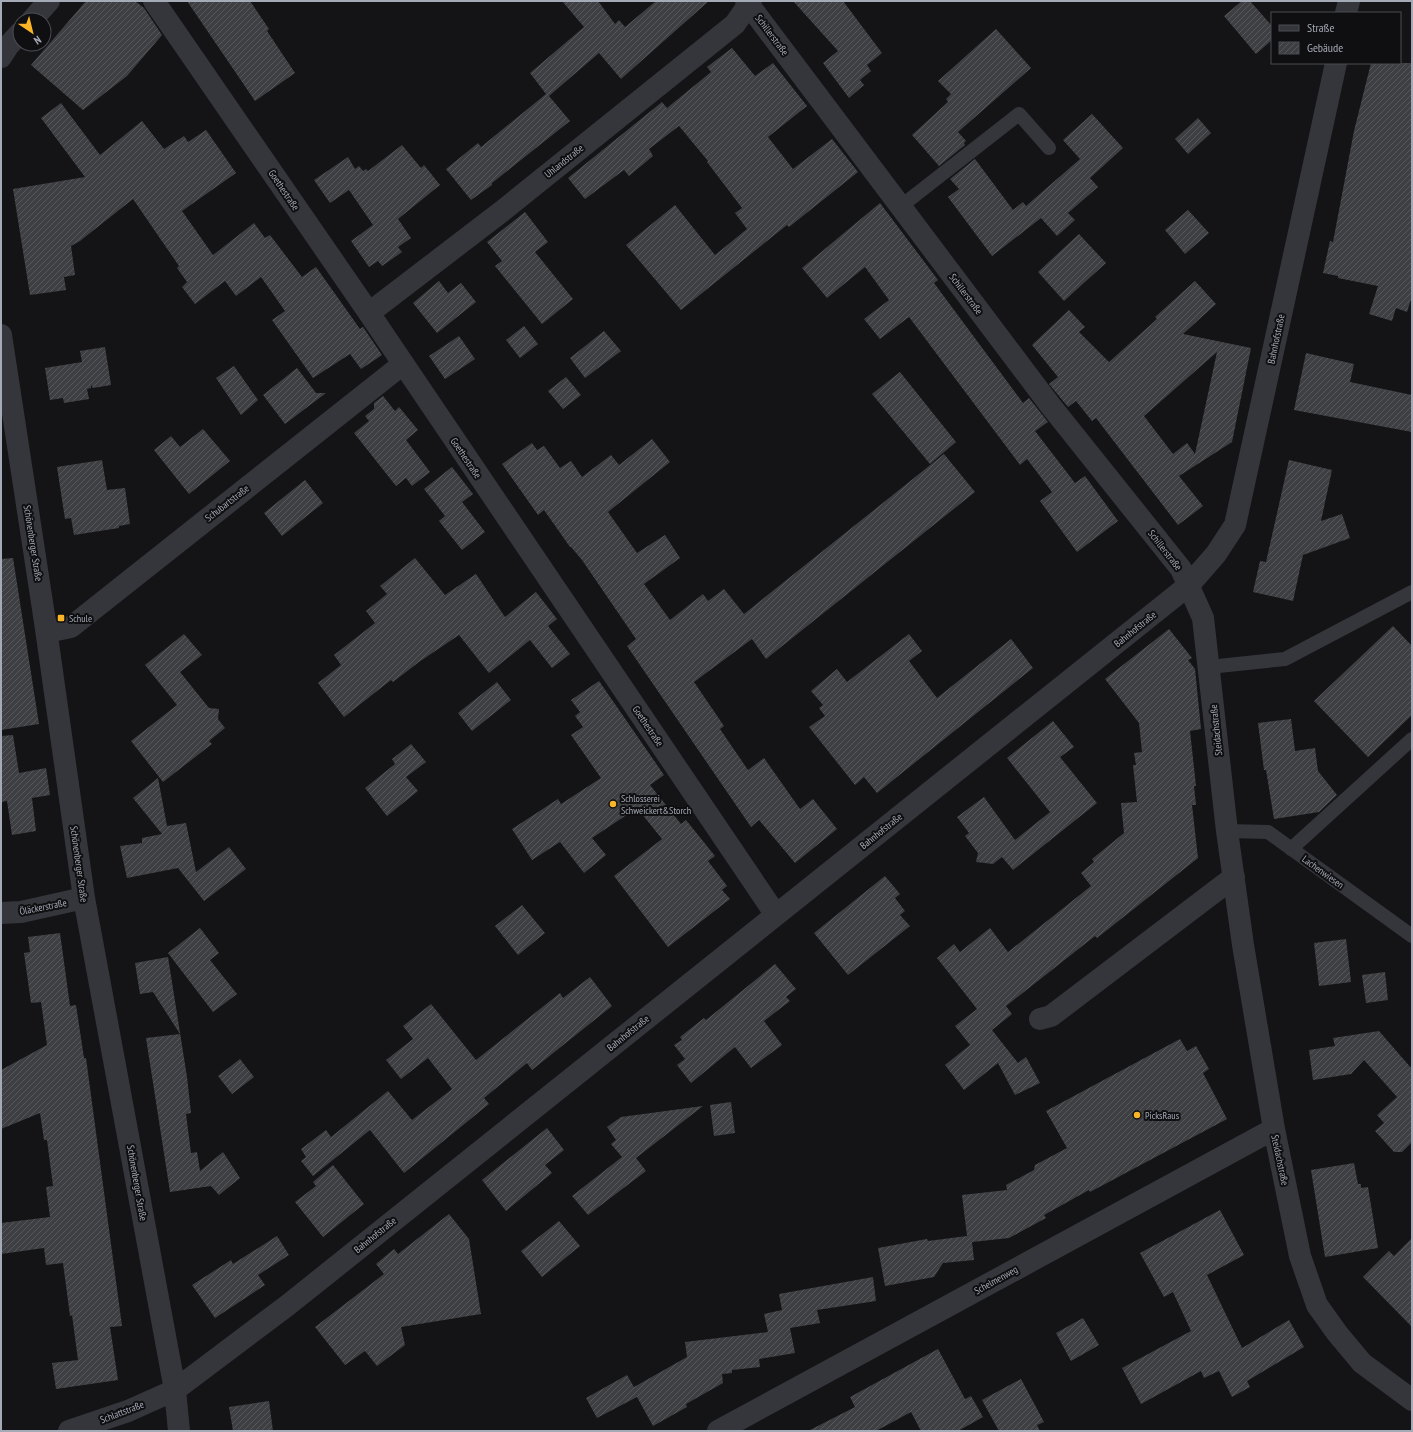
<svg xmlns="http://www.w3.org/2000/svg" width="1413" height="1432" viewBox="0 0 1413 1432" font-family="'PT Sans Narrow',sans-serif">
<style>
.building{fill:url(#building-hatch);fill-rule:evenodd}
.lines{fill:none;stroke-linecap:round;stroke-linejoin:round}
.lane{stroke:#35363b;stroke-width:14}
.street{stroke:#35363b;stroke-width:22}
.poi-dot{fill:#fab428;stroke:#0f0f11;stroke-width:1.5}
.labels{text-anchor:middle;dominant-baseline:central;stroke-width:4;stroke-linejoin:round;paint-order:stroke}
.street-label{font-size:10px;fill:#a5aab7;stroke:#0f0f11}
.poi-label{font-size:10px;fill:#a5aab7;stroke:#0f0f11;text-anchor:start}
</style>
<defs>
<pattern id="building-hatch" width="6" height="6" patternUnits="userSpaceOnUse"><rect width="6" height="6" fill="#3e3f43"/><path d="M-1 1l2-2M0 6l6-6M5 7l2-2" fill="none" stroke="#57585c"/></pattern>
</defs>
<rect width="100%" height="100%" fill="#141416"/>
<path class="building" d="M 86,1 L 135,1 L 144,8 L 162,35 L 127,76 L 83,110 L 31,65 Z
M 187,1 L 250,1 L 269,29 L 267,31 L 295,73 L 255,101 Z
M 562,1 L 598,1 L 615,24 L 619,20 L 625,27 L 656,1 L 709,1 L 621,79 L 599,53 L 549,96 L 570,121 L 492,183 L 492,185 L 471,200 L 446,169 L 478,143 L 481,147 L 546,94 L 530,73 L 584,27 Z
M 793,1 L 843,1 L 882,53 L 867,65 L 871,71 L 860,80 L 864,85 L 849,98 L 823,63 L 838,51 Z
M 1242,1 L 1250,1 L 1272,26 L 1272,40 L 1256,54 L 1224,16 Z
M 996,29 L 1031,68 L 958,132 L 966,141 L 964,143 L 965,145 L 939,166 L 912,135 L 948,102 L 946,99 L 951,94 L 938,81 Z
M 732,48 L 755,76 L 773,63 L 807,106 L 768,137 L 793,169 L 832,139 L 858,172 L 789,227 L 787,225 L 681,310 L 626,245 L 675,205 L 715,255 L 747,229 L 735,213 L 742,208 L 707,162 L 708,161 L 679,126 L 649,149 L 653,156 L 629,176 L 624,170 L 585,199 L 568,178 L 662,102 L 667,108 L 711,72 L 707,67 Z
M 1371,63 L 1412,63 L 1412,296 L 1407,312 L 1396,308 L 1392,321 L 1369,314 L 1378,286 L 1338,278 L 1338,276 L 1323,273 L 1330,241 L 1333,242 L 1354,131 Z
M 61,103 L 100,155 L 142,121 L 164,149 L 184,136 L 188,142 L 206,130 L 236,173 L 182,211 L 213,255 L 254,223 L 265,238 L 270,235 L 302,277 L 316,267 L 360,329 L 363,327 L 382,355 L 361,369 L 350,354 L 313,378 L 272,320 L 285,311 L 261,277 L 236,296 L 225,281 L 195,304 L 182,287 L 187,282 L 177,268 L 179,266 L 133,199 L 80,241 L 71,246 L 75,275 L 64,277 L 66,290 L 30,295 L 13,189 L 85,177 L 41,118 Z
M 1092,114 L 1123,148 L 1090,178 L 1098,187 L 1068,213 L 1075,220 L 1057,236 L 1041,218 L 992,256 L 948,197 L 959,189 L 950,179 L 975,159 L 1013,210 L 1023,202 L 1026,206 L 1080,159 L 1063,140 Z
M 1198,118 L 1211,133 L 1188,154 L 1175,139 Z
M 402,145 L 421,168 L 424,165 L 440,185 L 398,219 L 411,238 L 398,247 L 402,252 L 382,266 L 378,261 L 369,267 L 351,241 L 373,225 L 349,190 L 330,203 L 314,180 L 348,157 L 355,169 L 359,166 L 363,171 L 366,169 L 368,171 Z
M 880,203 L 938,280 L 934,283 L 1023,403 L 1029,398 L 1048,422 L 1035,431 L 1075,483 L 1085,476 L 1118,521 L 1077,552 L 1040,501 L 1052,492 L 1027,459 L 1020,465 L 909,317 L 880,339 L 864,319 L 889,300 L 865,267 L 827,298 L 802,268 Z
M 1188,210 L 1209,233 L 1185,254 L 1165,230 Z
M 525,212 L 548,242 L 535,252 L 573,299 L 542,324 L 495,266 L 502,261 L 487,242 Z
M 1079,234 L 1106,263 L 1064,301 L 1038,272 Z
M 439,281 L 448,293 L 461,283 L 476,302 L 437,333 L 413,303 Z
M 1195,281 L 1216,304 L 1183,334 L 1251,348 L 1232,442 L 1179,476 L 1203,506 L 1178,525 L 1096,418 L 1092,421 L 1076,401 L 1068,407 L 1049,384 L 1058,377 L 1032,345 L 1069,310 L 1085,327 L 1079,332 L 1109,362 L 1157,319 L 1155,317 ZM 1217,352 L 1195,454 L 1187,443 L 1173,454 L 1144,416 Z
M 524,326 L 538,344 L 520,358 L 506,340 Z
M 604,331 L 621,351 L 585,378 L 570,358 Z
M 459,336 L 475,359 L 445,379 L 429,356 Z
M 105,347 L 111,385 L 93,388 L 91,385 L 91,388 L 87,389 L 89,399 L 64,403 L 63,398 L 50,400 L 45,368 L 82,362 L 80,351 Z
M 1306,353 L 1354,364 L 1350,382 L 1412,395 L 1412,432 L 1294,410 Z
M 234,366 L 258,400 L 241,415 L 216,378 Z
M 297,368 L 316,393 L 326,393 L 285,424 L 263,395 Z
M 900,372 L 956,442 L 930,464 L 872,394 Z
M 566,377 L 581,395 L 563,409 L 548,391 Z
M 383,396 L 395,411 L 399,407 L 418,430 L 406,440 L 430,472 L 412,486 L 406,478 L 396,486 L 354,433 L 369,421 L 365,416 L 374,409 L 374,403 Z
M 203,429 L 230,461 L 189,494 L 154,450 L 171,436 L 180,447 Z
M 652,439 L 670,462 L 608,512 L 637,553 L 665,535 L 680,558 L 644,584 L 670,620 L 703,594 L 708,601 L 724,589 L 744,614 L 944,454 L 975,492 L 766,659 L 752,639 L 694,682 L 724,726 L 720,729 L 748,770 L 764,758 L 800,809 L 813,799 L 837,829 L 795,863 L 759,820 L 751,827 L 627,646 L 636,639 L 582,560 L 571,547 L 570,547 L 544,510 L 538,515 L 502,464 L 532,443 L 537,450 L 544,446 L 560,468 L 571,461 L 582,477 L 611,455 L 619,465 Z
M 102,460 L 107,490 L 125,488 L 130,524 L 119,526 L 119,528 L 74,535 L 71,518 L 65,519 L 57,467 Z
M 1289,460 L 1332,470 L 1321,521 L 1342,514 L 1350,538 L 1303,555 L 1293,601 L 1253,592 L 1260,561 L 1266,562 Z
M 452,467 L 473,494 L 462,502 L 485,532 L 462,550 L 439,521 L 445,516 L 424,489 Z
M 305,480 L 323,503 L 282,536 L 264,513 Z
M 13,558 L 39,724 L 1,730 L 1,559 Z
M 415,558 L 445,595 L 476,574 L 505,617 L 536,592 L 557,619 L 548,626 L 570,654 L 552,668 L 530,640 L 489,673 L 459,635 L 419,662 L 393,682 L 391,680 L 344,717 L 318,683 L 341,665 L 334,655 L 375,623 L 366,611 L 387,594 L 380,586 Z
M 1393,626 L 1412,646 L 1412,715 L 1368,757 L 1314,701 Z
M 1169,629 L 1192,658 L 1188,660 L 1195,669 L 1201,729 L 1190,731 L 1196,786 L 1194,786 L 1196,805 L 1192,805 L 1198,858 L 1097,938 L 1095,936 L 1006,1006 L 1012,1014 L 992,1030 L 1018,1063 L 1026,1057 L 1040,1083 L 1015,1095 L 998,1063 L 964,1090 L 945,1065 L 970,1045 L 955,1026 L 977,1009 L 937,958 L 954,944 L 960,952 L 990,928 L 1008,952 L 1091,886 L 1081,873 L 1094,862 L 1092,859 L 1124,833 L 1121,803 L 1137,802 L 1133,765 L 1136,765 L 1134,753 L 1142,752 L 1139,723 L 1105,679 Z
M 184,634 L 202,655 L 180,672 L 209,708 L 219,709 L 218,719 L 225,728 L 209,741 L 212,744 L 163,782 L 131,741 L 177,705 L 145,665 Z
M 909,634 L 922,651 L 909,661 L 937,698 L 1011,639 L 1033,668 L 877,793 L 864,777 L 855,785 L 809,727 L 825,716 L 819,708 L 823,705 L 811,691 L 837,669 L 847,682 Z
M 599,681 L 664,775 L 650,785 L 681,824 L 686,820 L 715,856 L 708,861 L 727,886 L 722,890 L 730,899 L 668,947 L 614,876 L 662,839 L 637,808 L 592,838 L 606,855 L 584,873 L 560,842 L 532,860 L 512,829 L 558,799 L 561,804 L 601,778 L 571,735 L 583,727 L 575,716 L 580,712 L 571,700 Z
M 497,682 L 511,700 L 472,731 L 458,713 Z
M 1291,719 L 1295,751 L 1315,748 L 1318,771 L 1337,795 L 1319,812 L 1274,819 L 1266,770 L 1264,770 L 1258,723 Z
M 1053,721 L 1074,747 L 1060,757 L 1097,803 L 1013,870 L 1002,857 L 993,864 L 976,862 L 978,853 L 965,836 L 969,833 L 957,817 L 984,797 L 1015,840 L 1050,812 L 1007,758 Z
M 13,735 L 19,773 L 46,768 L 50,795 L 32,798 L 36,831 L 12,835 L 7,801 L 1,802 L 1,736 Z
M 411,744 L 426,762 L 406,777 L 418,791 L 387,816 L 365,788 L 395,764 L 392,759 Z
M 158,778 L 167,826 L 186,823 L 196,872 L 229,847 L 246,869 L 204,901 L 178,868 L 127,878 L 120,846 L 142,843 L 142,838 L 162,834 L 133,798 Z
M 885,876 L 900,894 L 895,898 L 905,911 L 900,915 L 910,926 L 848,975 L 814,933 Z
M 522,905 L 545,933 L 518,955 L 495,926 Z
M 200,928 L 219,953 L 210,960 L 237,994 L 213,1012 L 168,953 Z
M 60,933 L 70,1006 L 76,1005 L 84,1058 L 86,1058 L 122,1326 L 110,1327 L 118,1380 L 56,1389 L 52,1363 L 78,1360 L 72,1315 L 70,1316 L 63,1263 L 46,1265 L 44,1248 L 1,1254 L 1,1223 L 50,1217 L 46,1187 L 53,1186 L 47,1140 L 44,1140 L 40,1113 L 1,1129 L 1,1070 L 47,1045 L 41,1002 L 31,1003 L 24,953 L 30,952 L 28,937 Z
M 1346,939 L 1351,982 L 1319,986 L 1314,943 Z
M 168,957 L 187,1077 L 191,1113 L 186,1114 L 191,1153 L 197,1152 L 200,1171 L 223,1152 L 240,1178 L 219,1195 L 211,1186 L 170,1192 L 146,1038 L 180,1034 L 153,992 L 140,994 L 135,963 Z
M 775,964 L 796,989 L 786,997 L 790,1001 L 764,1021 L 782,1045 L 751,1068 L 735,1047 L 691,1083 L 677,1065 L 685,1059 L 674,1045 L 682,1040 L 680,1037 L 704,1018 L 706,1020 Z
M 1385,972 L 1388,1000 L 1366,1003 L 1362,975 Z
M 590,977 L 612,1006 L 532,1070 L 527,1063 L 484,1098 L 489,1104 L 404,1173 L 370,1130 L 313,1176 L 301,1161 L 306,1157 L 301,1149 L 326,1130 L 331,1137 L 388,1091 L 412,1120 L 452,1089 L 428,1058 L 401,1079 L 386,1060 L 413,1039 L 403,1026 L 431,1004 L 476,1060 L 560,993 L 563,998 Z
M 1379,1031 L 1412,1069 L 1412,1142 L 1402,1152 L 1394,1152 L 1375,1131 L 1384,1123 L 1377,1115 L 1397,1097 L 1364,1060 L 1351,1074 L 1313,1080 L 1309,1050 L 1335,1046 L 1333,1038 Z
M 1180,1039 L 1187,1051 L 1196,1046 L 1209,1069 L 1203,1073 L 1227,1119 L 1090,1192 L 1089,1190 L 1044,1215 L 1046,1218 L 1009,1238 L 972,1242 L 974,1260 L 943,1263 L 934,1277 L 885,1286 L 878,1248 L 927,1239 L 928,1241 L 967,1236 L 962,1195 L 1007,1190 L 1006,1185 L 1034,1170 L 1035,1165 L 1067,1148 L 1046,1111 Z
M 240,1059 L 254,1077 L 232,1094 L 218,1076 Z
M 731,1102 L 735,1133 L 714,1136 L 710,1105 Z
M 703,1106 L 636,1158 L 646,1171 L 588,1215 L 572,1196 L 622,1157 L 611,1144 L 616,1140 L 607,1127 L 621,1117 Z
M 547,1128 L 564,1150 L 545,1165 L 552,1173 L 506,1211 L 482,1180 Z
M 1354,1163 L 1358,1184 L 1361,1184 L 1361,1188 L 1368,1187 L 1378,1248 L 1325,1257 L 1311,1170 Z
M 333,1165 L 364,1204 L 323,1237 L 295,1202 L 316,1186 L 313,1182 Z
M 1220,1210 L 1244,1255 L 1207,1275 L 1242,1348 L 1289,1320 L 1304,1347 L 1247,1381 L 1250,1387 L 1232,1397 L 1219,1371 L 1204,1378 L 1201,1371 L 1141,1404 L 1122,1368 L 1191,1331 L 1173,1292 L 1164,1297 L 1140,1253 Z
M 449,1214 L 469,1239 L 481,1314 L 401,1327 L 405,1345 L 377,1366 L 365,1351 L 345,1365 L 315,1327 L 384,1274 L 376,1264 L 394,1249 L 398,1254 Z
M 559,1221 L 580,1246 L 542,1277 L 521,1251 Z
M 277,1236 L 289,1255 L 258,1275 L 265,1285 L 215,1318 L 192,1285 L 231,1260 L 233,1264 Z
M 1412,1238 L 1412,1327 L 1363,1277 L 1389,1251 L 1394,1256 Z
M 873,1277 L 876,1301 L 817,1310 L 820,1323 L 790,1328 L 795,1353 L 759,1359 L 760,1367 L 732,1370 L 732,1373 L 722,1374 L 723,1383 L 686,1404 L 687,1407 L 653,1426 L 637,1397 L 597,1418 L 586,1398 L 627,1375 L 634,1387 L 687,1357 L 685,1342 L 768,1332 L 764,1314 L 782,1310 L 779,1294 Z
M 1083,1318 L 1099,1345 L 1071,1361 L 1056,1333 Z
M 938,1349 L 965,1399 L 971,1396 L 983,1417 L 958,1431 L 921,1431 L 911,1412 L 876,1431 L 808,1431 L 855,1407 L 850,1397 Z
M 1021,1379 L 1044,1422 L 1037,1425 L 1040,1431 L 999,1431 L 982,1400 Z
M 269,1401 L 273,1431 L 233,1431 L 229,1407 Z"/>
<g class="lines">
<path class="lane" d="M 900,207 L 1019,114 L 1049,148
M 1209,667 L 1285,659 L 1412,592
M 1227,831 L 1268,832 L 1412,936
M 1291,849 L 1412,739"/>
<path class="street" d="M 154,1 L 369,313 L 776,915
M 746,1 L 1050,405 L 1181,569 L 1203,618 L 1227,831 L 1243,945 L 1274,1129 L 1300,1256 L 1317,1305 L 1337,1333 L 1362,1363 L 1412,1400
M 1346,13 L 1349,1
M 32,20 L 49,1
M 1,57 L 8,46 L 20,33
M 369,313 L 501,212 L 735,24 L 751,1
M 1,335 L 45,622 L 84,898 L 175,1390 L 179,1431
M 47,632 L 71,627 L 403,364
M 1,913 L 21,912 L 84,898
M 1040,1019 L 1051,1016 L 1234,877
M 69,1431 L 128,1411 L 175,1390 L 288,1305 L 1189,585 L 1216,554 L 1235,525 L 1336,63
M 718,1431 L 1274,1129"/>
</g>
<g class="poi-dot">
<rect x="57" y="614" width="8" height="8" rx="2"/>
<circle cx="613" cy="804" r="4"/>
<circle cx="1137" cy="1115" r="4"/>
</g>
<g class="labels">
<g class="street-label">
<text transform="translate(772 35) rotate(53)">Schillerstraße</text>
<text transform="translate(564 161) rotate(-39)">Uhlandstraße</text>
<text transform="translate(284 190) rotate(56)">Goethestraße</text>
<text transform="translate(966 294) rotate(53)">Schillerstraße</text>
<text transform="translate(1276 339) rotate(-78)">Bahnhofstraße</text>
<text transform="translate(466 458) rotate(56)">Goethestraße</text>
<text transform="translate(227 503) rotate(-38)">Schubartstraße</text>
<text transform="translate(33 543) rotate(81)">Schönenberger Straße</text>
<text transform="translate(1165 550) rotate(52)">Schillerstraße</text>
<text transform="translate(1135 629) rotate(-39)">Bahnhofstraße</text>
<text transform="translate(648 726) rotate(56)">Goethestraße</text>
<text transform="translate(1216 730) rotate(-96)">Steidachstraße</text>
<text transform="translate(881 831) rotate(-39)">Bahnhofstraße</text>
<text transform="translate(79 864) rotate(82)">Schönenberger Straße</text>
<text transform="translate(1323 872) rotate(36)">Lachenwiesen</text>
<text transform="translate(43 907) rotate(-11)">Öläckerstraße</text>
<text transform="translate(628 1033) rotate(-39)">Bahnhofstraße</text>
<text transform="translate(1280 1160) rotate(78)">Steidachstraße</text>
<text transform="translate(137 1183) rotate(80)">Schönenberger Straße</text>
<text transform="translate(375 1235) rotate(-39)">Bahnhofstraße</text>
<text transform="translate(996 1280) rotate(-29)">Schelmenweg</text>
<text transform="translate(122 1412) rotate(-21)">Schlattstraße</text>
</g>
<g class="poi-label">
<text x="69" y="618">Schule</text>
<text x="621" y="798">Schlosserei<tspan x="621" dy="12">Schweickert&amp;Storch</tspan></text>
<text x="1145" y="1115">PicksRaus</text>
</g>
</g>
<rect width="1413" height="1432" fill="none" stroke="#a5aab7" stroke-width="4"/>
<rect x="1271" y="12" width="130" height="52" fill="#0f0f11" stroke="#4b4d53"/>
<rect x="1279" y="25" width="20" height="6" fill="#35363b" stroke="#4b4d53"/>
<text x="1307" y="32" font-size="12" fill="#a5aab7">Straße</text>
<rect x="1279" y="42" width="20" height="12" fill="url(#building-hatch)" stroke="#4b4d53"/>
<text x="1307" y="52" font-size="12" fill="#a5aab7">Gebäude</text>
<g transform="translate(32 32) rotate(145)"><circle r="19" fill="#0f0f11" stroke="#4b4d53"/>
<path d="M0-3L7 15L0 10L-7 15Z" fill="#fab428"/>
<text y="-6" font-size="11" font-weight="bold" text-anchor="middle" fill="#a5aab7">N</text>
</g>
</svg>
